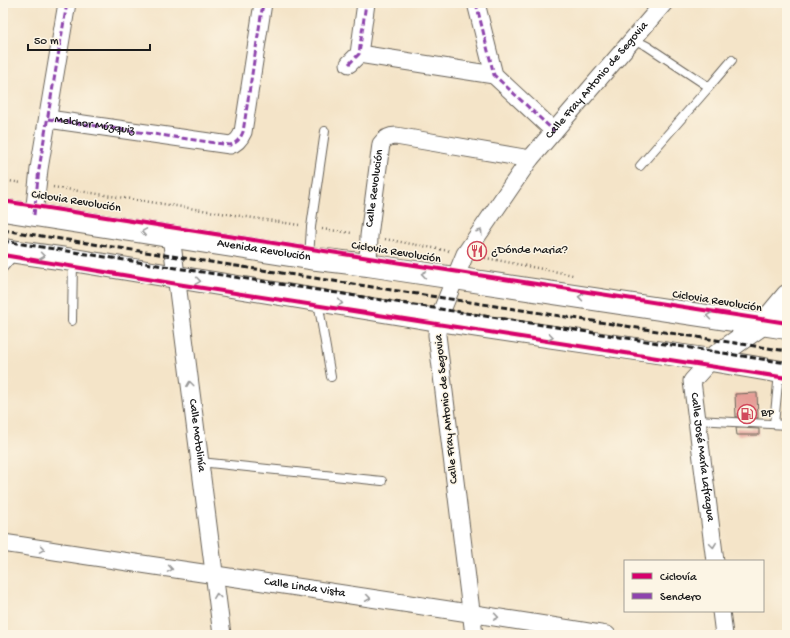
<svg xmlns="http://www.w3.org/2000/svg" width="790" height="638" viewBox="0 0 790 638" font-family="'Gochi Hand',sans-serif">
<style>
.building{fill:#e59d96}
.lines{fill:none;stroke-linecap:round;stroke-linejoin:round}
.lane-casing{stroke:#686258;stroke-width:10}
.street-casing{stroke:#686258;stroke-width:19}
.primary-casing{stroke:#686258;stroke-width:24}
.path{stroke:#686258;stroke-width:2.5;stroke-dasharray:1 3;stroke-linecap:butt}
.lane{stroke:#fff;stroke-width:8}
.street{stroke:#fff;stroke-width:17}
.primary{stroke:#fff;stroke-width:22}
.rail{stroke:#1c1c1c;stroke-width:3;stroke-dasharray:6 3;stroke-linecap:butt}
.quiet{stroke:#8e44ad;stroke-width:3;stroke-dasharray:6 3;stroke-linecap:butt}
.cycleway-casing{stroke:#fcf5e5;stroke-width:6}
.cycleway{stroke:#d6006c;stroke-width:4}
.oneway{stroke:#999}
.labels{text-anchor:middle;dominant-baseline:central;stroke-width:3;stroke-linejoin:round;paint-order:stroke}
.street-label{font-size:12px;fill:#1c1c1c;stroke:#fcf5e5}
.poi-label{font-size:12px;fill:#1c1c1c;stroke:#fcf5e5;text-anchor:start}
</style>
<rect width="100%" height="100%" fill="#fcf5e5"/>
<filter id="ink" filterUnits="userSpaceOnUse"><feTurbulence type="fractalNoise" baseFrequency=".025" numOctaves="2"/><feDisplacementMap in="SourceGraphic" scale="8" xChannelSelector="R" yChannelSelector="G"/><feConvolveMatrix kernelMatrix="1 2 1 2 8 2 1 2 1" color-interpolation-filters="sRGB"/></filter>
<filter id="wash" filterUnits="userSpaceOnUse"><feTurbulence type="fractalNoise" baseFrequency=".012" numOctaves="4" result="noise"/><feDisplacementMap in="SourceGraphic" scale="16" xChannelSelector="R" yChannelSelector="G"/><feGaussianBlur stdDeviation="0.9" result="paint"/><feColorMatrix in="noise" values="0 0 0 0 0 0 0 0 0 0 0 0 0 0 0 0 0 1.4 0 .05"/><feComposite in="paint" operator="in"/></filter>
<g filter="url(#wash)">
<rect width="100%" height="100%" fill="#f4e4c8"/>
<g id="blocks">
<path class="building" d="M 757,393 L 758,418 L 736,417 L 735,394 Z
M 736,428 L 759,429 L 759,435 L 737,435 Z"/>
</g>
</g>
<g filter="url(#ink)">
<use href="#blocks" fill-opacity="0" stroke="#686258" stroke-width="1"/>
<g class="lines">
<defs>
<path id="lane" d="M 633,39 L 647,46 L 709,87 L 640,166
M 709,87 L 732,60
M 309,258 L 311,227 L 325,131
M 3,268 L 15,254
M 318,302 L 331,377
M 72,321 L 73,261
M 697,420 L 787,425
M 774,424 L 779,373
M 200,462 L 382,481"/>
<g id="street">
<path d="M 476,3 L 494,75 L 554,131"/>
<path d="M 359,54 L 494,75"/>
<path d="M 349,64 L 359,54 L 366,3"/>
<path d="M 48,119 L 230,145 C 237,143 240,139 243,132 L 263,3"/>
<path d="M 34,215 L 39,169 L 67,3"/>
<path id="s1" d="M 171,236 L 222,635"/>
<path id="s2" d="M 368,265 L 369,236 L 381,144 C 385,138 389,136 396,136 L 530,159"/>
<path id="s3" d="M 711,360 L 692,381 L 715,561"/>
<path id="s4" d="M 3,543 C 204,574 406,602 607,635"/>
<path d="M 721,611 L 724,635"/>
<path id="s5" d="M 474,635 L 437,335 L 438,320 L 465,254 L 530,159 L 664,3"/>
</g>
<g id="primary">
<path id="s6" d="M 3,210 L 309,258 L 368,265 L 787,328"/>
<path d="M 3,250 L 73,260 L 438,320 L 711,360 L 787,373"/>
<path d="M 711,360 L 762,324 L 772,314 L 787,296"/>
</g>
</defs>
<use href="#lane" class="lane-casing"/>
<use href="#street" class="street-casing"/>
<use href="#primary" class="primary-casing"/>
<path class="path" d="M 3,180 L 22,183
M 53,187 L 299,225
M 322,229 L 352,233
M 385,239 L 449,251
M 481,257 L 573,275"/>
<use href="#lane" class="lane"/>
<use href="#street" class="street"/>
<use href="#primary" class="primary"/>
<path class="rail" d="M 3,230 L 787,351
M 3,241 L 787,363"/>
<g class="quiet">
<path d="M 476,3 L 494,75 L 554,131"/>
<path d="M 349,64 L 359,54 L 366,3"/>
<path id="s7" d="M 48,119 L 230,145 C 237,143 240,139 243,132 L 263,3"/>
<path d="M 34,215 L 39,169 L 67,3"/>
</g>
<defs>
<path id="cycleway" d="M 3,201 L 787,323
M 3,255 L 177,284 L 787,378"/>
</defs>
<use href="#cycleway" class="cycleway-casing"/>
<use href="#cycleway" class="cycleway"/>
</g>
<defs><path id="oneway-chevron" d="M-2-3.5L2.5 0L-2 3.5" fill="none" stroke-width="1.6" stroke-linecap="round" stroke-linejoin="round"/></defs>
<g class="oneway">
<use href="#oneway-chevron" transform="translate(144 232) rotate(-171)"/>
<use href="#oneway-chevron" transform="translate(480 232) rotate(-55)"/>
<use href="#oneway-chevron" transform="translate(42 256) rotate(8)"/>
<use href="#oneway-chevron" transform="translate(424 274) rotate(-171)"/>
<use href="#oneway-chevron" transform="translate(198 281) rotate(9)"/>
<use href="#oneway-chevron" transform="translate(581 297) rotate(-172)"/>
<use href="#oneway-chevron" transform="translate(340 303) rotate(10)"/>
<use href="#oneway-chevron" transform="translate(709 316) rotate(-172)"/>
<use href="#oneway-chevron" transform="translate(551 337) rotate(8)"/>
<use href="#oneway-chevron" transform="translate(190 384) rotate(-97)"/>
<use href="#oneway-chevron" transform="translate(713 545) rotate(83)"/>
<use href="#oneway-chevron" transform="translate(42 549) rotate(9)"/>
<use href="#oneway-chevron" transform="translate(170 569) rotate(9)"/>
<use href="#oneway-chevron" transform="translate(217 596) rotate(-97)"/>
<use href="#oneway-chevron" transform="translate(368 598) rotate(8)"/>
<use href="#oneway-chevron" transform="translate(496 617) rotate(9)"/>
</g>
</g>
<defs>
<symbol id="restaurant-ring" viewBox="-11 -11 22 22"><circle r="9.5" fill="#fcf5e5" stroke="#d1495b" stroke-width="1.5"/><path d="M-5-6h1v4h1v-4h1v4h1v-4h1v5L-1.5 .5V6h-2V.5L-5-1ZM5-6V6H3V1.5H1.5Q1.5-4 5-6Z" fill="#d1495b"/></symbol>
<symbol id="fuel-ring" viewBox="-11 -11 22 22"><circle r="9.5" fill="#fcf5e5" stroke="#d1495b" stroke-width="1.5"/><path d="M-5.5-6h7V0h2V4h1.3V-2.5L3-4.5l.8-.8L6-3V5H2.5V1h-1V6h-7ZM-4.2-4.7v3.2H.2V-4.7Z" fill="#d1495b"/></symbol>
</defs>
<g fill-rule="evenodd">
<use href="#restaurant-ring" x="466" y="240" width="22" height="22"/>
<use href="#fuel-ring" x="736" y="403" width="22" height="22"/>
</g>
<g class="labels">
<g class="street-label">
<text stroke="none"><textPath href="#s5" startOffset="607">Calle Fray Antonio de Segovia</textPath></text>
<text stroke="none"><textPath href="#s7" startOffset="47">Melchor Múzquiz</textPath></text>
<text stroke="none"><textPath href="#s2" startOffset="77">Calle Revolución</textPath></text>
<text transform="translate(76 202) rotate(9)">Ciclovia Revolución</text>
<text stroke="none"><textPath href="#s6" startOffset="264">Avenida Revolución</textPath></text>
<text transform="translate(396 253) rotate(9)">Ciclovia Revolución</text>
<text transform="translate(717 302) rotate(9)">Ciclovia Revolución</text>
<text transform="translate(447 409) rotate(-96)">Calle Fray Antonio de Segovia</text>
<text stroke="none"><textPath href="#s1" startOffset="201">Calle Motolinía</textPath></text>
<text stroke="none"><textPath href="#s3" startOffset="105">Calle José María Lafragua</textPath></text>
<text stroke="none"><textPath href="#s4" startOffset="305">Calle Linda Vista</textPath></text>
</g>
<g class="poi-label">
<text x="491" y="251">¿Dónde Maria?</text>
<text x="761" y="414">BP</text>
</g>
</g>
<rect width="790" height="638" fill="none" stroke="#fcf5e5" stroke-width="16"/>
<rect x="624" y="560" width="140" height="52" fill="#fcf5e5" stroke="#a29e95"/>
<rect x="632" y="573" width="20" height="6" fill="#d6006c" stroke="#a29e95"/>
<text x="660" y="580" font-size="12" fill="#1c1c1c">Ciclovía</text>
<rect x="632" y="593" width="20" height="6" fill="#8e44ad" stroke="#a29e95"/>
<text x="660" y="600" font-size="12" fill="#1c1c1c">Sendero</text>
<path d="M28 44v6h122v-6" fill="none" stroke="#1c1c1c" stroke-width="2"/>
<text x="34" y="44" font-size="12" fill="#1c1c1c" stroke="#fcf5e5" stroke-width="3" paint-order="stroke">50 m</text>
</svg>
